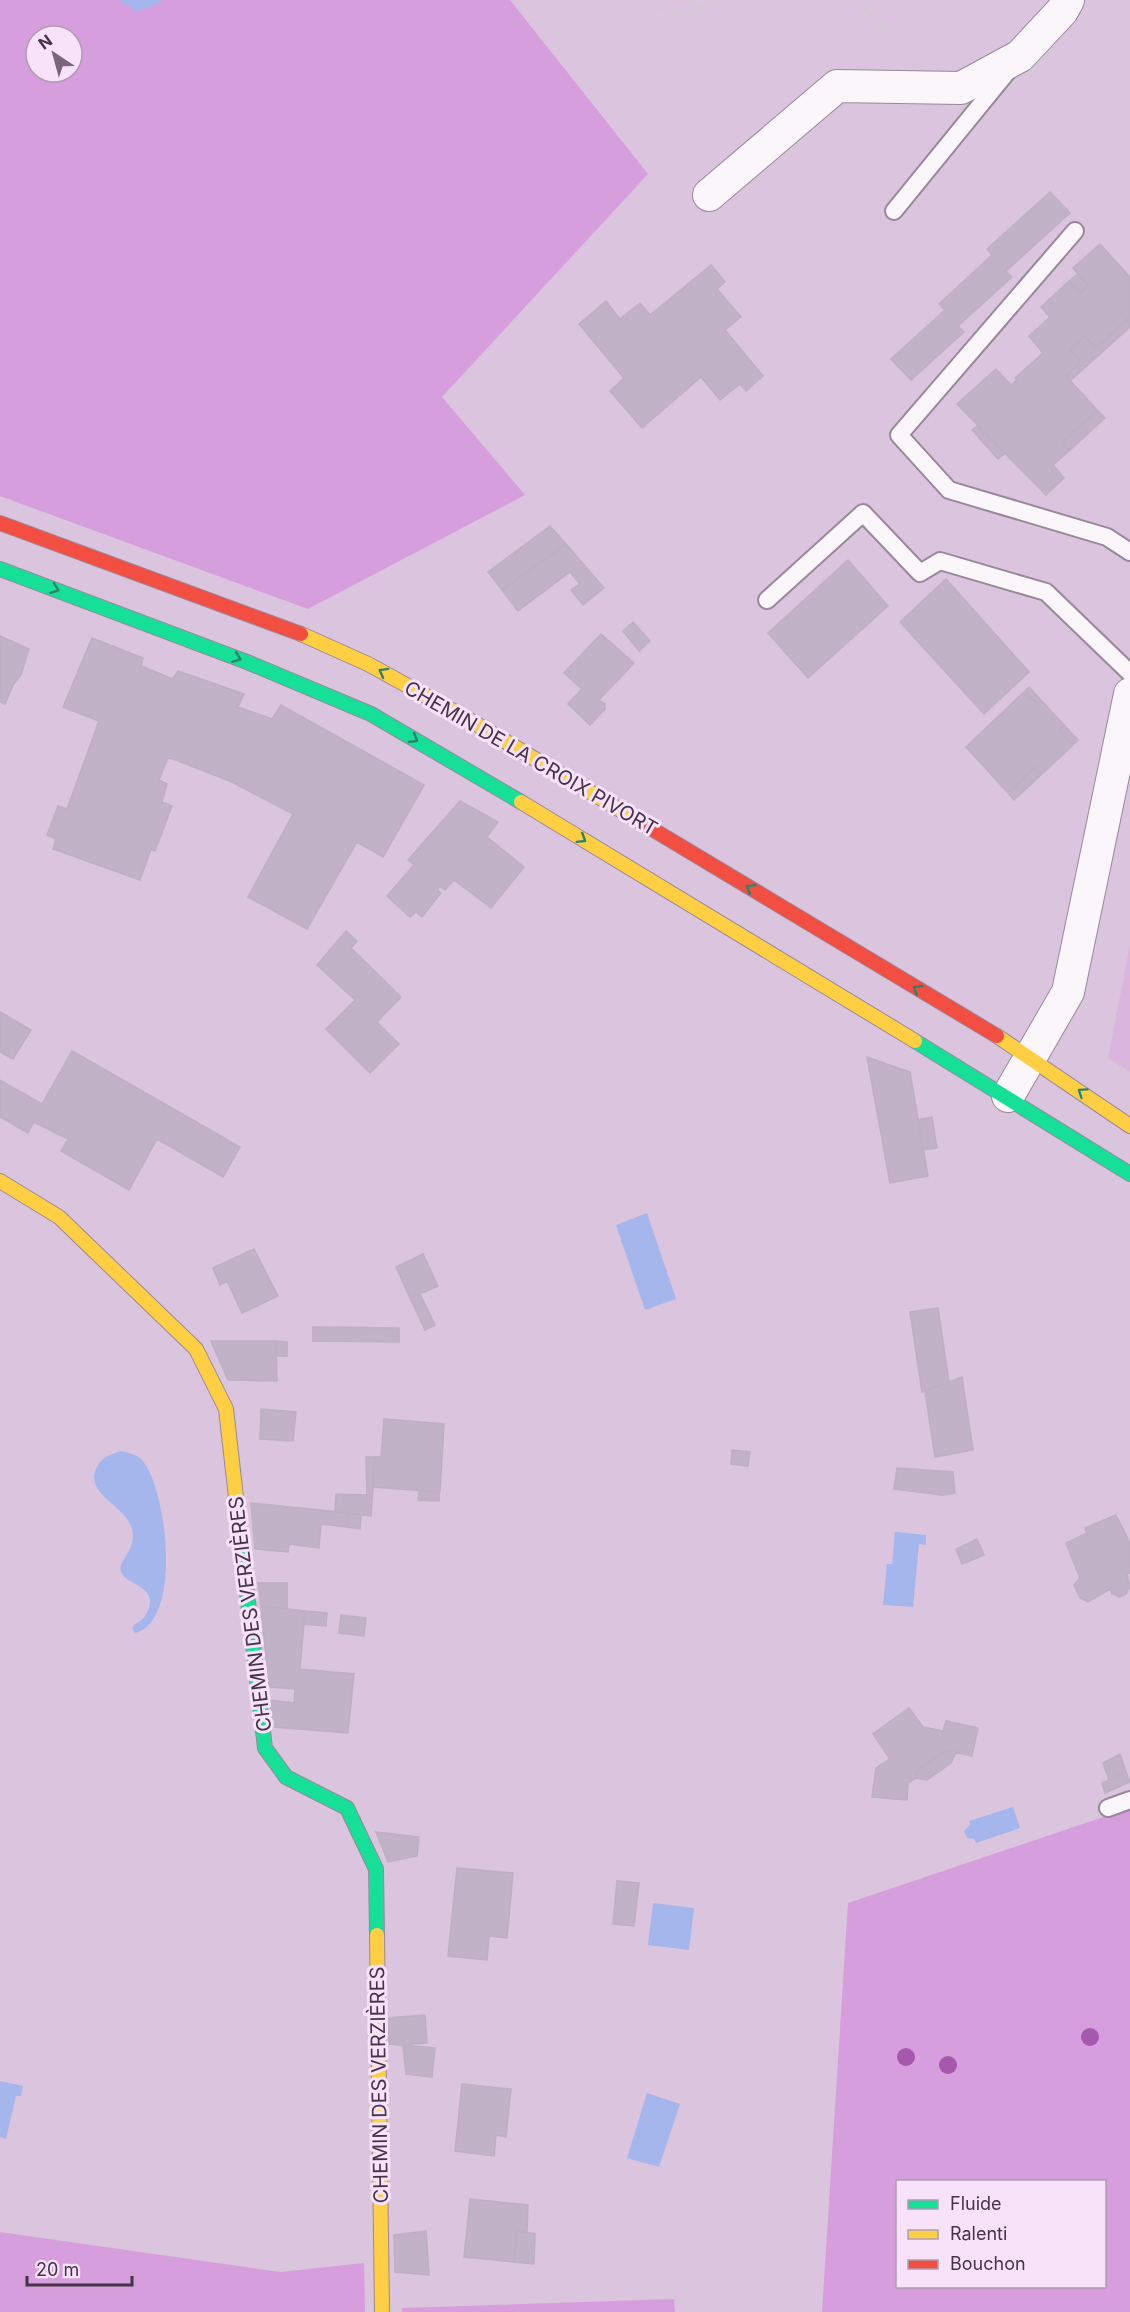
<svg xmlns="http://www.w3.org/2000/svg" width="1130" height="2312" viewBox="0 0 1130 2312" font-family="Inter,sans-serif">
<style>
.built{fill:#dab6df}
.green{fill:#d69edd;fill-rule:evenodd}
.water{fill:#a4b6eb}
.building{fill:#c1b2c8;stroke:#bdafc4;stroke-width:1.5}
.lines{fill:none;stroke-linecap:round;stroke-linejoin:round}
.lane-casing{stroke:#99889b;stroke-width:20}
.street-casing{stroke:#99889b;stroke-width:34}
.fast-casing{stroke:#99889b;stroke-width:16}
.slow-casing{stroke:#99889b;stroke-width:16}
.jam-casing{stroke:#99889b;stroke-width:16}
.path{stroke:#d1cad1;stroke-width:4;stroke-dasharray:4.5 4.5;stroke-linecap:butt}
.lane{stroke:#faf6fa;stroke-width:16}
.street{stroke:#faf6fa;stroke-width:32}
.fast{stroke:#16e098;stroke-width:14}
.slow{stroke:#ffcf43;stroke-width:14}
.jam{stroke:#f24e42;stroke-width:14}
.tree{fill:#a658af}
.oneway{stroke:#30816b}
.labels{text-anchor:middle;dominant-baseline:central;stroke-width:6;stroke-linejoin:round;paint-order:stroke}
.street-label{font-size:20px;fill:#453447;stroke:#f8e2fa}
</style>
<rect width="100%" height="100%" fill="#dbc4de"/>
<path class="built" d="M 1130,945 L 1130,1072 L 1108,1058 Z"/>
<path class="green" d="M 0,0 L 510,0 L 648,174 L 442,397 L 525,495 L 308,609 L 0,496 ZM 36,36 L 72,36 L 72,72 L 36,72 Z
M 1130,1808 L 1130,2312 L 822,2312 L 848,1903 ZM 898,2182 L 1104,2182 L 1104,2286 L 898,2286 Z
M 0,2232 L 280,2272 L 364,2263 L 365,2312 L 0,2312 Z
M 674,2299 L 675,2312 L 402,2312 L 402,2308 Z"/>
<path class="water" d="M 121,0 L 161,0 L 162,2 L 134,13 L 132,6 L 124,6 Z
M 647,1213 L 676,1299 L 645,1310 L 616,1225 Z
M 121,1451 C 129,1453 136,1454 142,1460 C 167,1488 183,1621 135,1633 L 132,1628 C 135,1623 141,1622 145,1616 C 164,1585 124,1586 121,1571 C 118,1559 137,1551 132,1529 C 127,1506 85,1495 96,1469 C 100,1458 111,1454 121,1451 Z
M 895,1532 L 926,1535 L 926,1545 L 919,1544 L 913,1607 L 883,1605 L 887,1564 L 892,1564 Z
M 1013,1807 L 1020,1828 L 976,1843 L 974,1839 L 967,1838 L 964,1831 L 970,1825 L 969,1821 Z
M 653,1903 L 694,1908 L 689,1950 L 648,1945 Z
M 0,2081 L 23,2086 L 21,2096 L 16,2096 L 6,2139 L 0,2137 Z
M 647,2093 L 680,2104 L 659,2167 L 627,2158 Z"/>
<path class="building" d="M 1050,192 L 1070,213 L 1006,271 L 1012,277 L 958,326 L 964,332 L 911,380 L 891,359 L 945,310 L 939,304 L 992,255 L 987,249 Z
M 1100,244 L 1130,277 L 1130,317 L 1096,348 L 1085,336 L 1070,350 L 1081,362 L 1066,376 L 1097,410 L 1062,443 L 1069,451 L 1053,465 L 1064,478 L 1046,495 L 957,404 L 996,369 L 1011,385 L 1017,380 L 1015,378 L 1043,353 L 1029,336 L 1050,317 L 1041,307 L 1069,281 L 1080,293 L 1088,285 L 1073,268 Z
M 711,265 L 725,282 L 717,289 L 741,317 L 725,330 L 763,376 L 746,391 L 740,384 L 720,400 L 701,377 L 642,428 L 610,391 L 624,378 L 579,324 L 606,301 L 620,319 L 640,303 L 650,315 Z
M 1078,274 L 1088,285 L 1080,293 L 1069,281 Z
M 1130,317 L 1130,327 L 1070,381 L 1066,376 L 1081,362 L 1070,350 L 1085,336 L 1096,348 Z
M 1097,410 L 1105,418 L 1069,451 L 1062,443 Z
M 977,426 L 1004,454 L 998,459 L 972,430 Z
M 550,526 L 566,544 L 502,590 L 488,572 Z
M 566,544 L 604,588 L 583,605 L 571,590 L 580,584 L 570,572 L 518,611 L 502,590 Z
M 848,560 L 888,606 L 808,678 L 768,633 Z
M 946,579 L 1029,672 L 984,714 L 900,622 Z
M 633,622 L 650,641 L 639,651 L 623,631 Z
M 601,634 L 634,663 L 599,700 L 605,704 L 605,709 L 590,725 L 568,704 L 582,689 L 564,673 Z
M 0,636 L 29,649 L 21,675 L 13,685 L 5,704 L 0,702 Z
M 92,638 L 143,658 L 141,666 L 173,679 L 178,671 L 244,694 L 238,707 L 272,719 L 281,705 L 424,785 L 383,857 L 357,842 L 307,929 L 248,897 L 293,814 L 232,782 L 168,757 L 159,780 L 167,784 L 162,802 L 172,806 L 155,851 L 151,849 L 140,880 L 53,849 L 56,839 L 47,835 L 58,806 L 67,809 L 99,721 L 63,707 Z
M 1029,687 L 1041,700 L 1037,704 L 1025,691 Z
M 1025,691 L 1037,704 L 1041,700 L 1064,725 L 1059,730 L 1073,745 L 1041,775 L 1035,767 L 1008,793 L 966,747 Z
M 1064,725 L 1078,740 L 1073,745 L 1059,730 Z
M 1035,767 L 1041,775 L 1014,800 L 1008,793 Z
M 460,801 L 498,822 L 487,837 L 524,867 L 491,908 L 454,880 L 445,890 L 440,886 L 437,890 L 441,893 L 422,917 L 416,912 L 410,917 L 387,896 L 414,865 L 408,860 Z
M 346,931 L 357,941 L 351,948 L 401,997 L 377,1022 L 399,1044 L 370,1073 L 326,1029 L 355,1000 L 317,965 Z
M 0,1012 L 31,1030 L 13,1059 L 0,1052 Z
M 72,1051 L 240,1147 L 223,1177 L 157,1139 L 129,1190 L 61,1151 L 68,1139 L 34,1122 L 28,1133 L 0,1117 L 0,1080 L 42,1104 Z
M 867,1057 L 910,1072 L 928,1176 L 890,1183 Z
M 932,1117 L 937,1148 L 923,1150 L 918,1120 Z
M 254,1249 L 278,1296 L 242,1313 L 227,1281 L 220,1285 L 213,1268 Z
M 423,1254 L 438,1286 L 410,1298 L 396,1267 Z
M 420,1294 L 435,1325 L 425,1330 L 410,1298 Z
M 938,1308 L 949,1382 L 922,1392 L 910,1312 Z
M 313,1327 L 399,1328 L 399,1342 L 313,1341 Z
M 211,1341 L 276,1341 L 277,1381 L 228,1380 Z
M 276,1341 L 287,1342 L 287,1356 L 277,1356 Z
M 962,1377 L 973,1450 L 935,1457 L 925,1391 Z
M 261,1409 L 296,1412 L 293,1441 L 260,1439 Z
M 384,1419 L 444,1424 L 440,1492 L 372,1487 L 375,1457 L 381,1457 Z
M 732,1450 L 750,1452 L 748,1466 L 731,1464 Z
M 366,1457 L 375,1457 L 371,1516 L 335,1512 L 336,1494 L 367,1495 Z
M 897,1468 L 953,1472 L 955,1493 L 942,1495 L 894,1489 Z
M 419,1491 L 439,1493 L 439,1501 L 418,1500 Z
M 251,1503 L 348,1513 L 347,1527 L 321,1524 L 319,1548 L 289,1544 L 288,1552 L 255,1549 Z
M 348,1513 L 361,1515 L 360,1529 L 347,1527 Z
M 1116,1515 L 1130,1543 L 1130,1573 L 1127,1574 L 1130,1587 L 1126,1594 L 1120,1597 L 1112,1594 L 1110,1589 L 1088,1602 L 1080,1598 L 1074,1585 L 1080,1578 L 1066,1543 L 1087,1533 L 1085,1528 Z
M 977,1539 L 984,1555 L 962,1564 L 956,1549 Z
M 258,1583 L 287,1583 L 287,1609 L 261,1606 Z
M 261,1606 L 305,1611 L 300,1669 L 354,1674 L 348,1733 L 273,1727 L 270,1700 L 294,1703 L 295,1689 L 269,1687 Z
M 305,1611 L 327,1613 L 326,1626 L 304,1624 Z
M 341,1615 L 366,1618 L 364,1636 L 339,1633 Z
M 909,1708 L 923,1727 L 943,1731 L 946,1721 L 978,1728 L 972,1756 L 947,1750 L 916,1771 L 916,1778 L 908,1783 L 907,1800 L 872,1797 L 876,1768 L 890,1759 L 873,1734 Z
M 947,1750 L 956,1752 L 951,1763 L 927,1780 L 916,1778 L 916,1771 Z
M 1120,1754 L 1126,1772 L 1109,1780 L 1103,1763 Z
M 1126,1772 L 1130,1782 L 1105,1793 L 1102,1783 Z
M 376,1832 L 419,1837 L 417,1856 L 388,1862 Z
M 457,1868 L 513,1873 L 507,1938 L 489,1936 L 487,1960 L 448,1956 Z
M 617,1881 L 639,1883 L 634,1926 L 613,1924 Z
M 425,2015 L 427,2043 L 411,2044 L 411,2046 L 389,2044 L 388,2018 Z
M 403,2045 L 435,2048 L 432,2077 L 406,2074 Z
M 462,2084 L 511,2089 L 506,2137 L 496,2135 L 494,2156 L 455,2151 Z
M 470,2199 L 528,2205 L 527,2232 L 517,2231 L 514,2262 L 464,2257 Z
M 426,2231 L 429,2275 L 395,2272 L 394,2235 Z
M 517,2231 L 535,2234 L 534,2264 L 514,2262 Z"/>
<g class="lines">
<defs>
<path id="lane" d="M 894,211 L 1008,71
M 1075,231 L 899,435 L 949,490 L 1107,537 L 1130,552
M 767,600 L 863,513 L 920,573 L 940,561 L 1046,592 L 1130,673
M 1108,1808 L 1130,1800"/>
<path id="street" d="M 709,195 L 837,86 L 961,88 L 1020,56 L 1062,11 L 1068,0
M 1008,1096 L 1068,992 L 1130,694"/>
<path id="fast" d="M 0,569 L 247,662 L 371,714 L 521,802
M 915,1041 L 1130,1174
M 241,1541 L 265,1748 L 286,1777 L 347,1808 L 376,1869 L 377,1935"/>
<path id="slow" d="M 301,634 L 368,664 L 468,719 L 642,823
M 521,802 L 915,1041
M 997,1036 L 1130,1126
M 0,1181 L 59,1217 L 196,1349 L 226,1409 L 241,1541
M 377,1935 L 382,2312"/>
<path id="jam" d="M 0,523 L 301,634
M 642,823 L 997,1036"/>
</defs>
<use href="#lane" class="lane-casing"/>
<use href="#street" class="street-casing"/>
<use href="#fast" class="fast-casing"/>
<use href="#slow" class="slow-casing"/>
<use href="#jam" class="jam-casing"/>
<path class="path" d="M 655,0 L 658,6 L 671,17 L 694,12 L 710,0
M 857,0 L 888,35"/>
<use href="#lane" class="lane"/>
<use href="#street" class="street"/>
<use href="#fast" class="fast"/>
<use href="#slow" class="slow"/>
<use href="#jam" class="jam"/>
</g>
<g class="tree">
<circle cx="1090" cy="2037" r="9"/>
<circle cx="906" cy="2057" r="9"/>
<circle cx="948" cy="2065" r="9"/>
</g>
<defs><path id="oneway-chevron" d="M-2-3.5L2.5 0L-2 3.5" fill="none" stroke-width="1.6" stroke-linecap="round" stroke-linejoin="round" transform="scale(1.5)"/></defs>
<g class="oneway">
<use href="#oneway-chevron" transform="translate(55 589) rotate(20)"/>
<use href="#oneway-chevron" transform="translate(237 658) rotate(21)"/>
<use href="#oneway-chevron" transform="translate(383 672) rotate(-151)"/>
<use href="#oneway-chevron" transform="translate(414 739) rotate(30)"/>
<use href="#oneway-chevron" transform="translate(582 839) rotate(32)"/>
<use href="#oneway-chevron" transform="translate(750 888) rotate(-149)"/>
<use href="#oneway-chevron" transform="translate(917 989) rotate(-149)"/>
<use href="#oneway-chevron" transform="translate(1082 1092) rotate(-145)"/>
</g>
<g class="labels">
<g class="street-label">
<text transform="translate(531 758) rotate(30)">CHEMIN DE LA CROIX PIVORT</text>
<text transform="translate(250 1614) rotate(-97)">CHEMIN DES VERZIÈRES</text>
<text transform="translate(379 2085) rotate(-91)">CHEMIN DES VERZIÈRES</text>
</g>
</g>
<rect x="896" y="2180" width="210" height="108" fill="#f8e2fa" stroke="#b09cb2" stroke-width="1.5"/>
<rect x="908" y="2200" width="30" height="9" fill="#16e098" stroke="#b09cb2" stroke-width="1.5"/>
<text x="950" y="2210" font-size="18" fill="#453447">Fluide</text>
<rect x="908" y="2230" width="30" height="9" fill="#ffcf43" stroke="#b09cb2" stroke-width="1.5"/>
<text x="950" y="2240" font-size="18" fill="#453447">Ralenti</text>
<rect x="908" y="2260" width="30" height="9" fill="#f24e42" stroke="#b09cb2" stroke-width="1.5"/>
<text x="950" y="2270" font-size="18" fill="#453447">Bouchon</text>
<g transform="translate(54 54) rotate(324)"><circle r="28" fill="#f8e2fa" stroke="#b09cb2" stroke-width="1.5"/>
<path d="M0-4.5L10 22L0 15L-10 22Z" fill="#7a667c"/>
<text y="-9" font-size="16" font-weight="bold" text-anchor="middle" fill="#453447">N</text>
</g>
<path d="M27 2276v9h105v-9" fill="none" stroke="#453447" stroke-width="3"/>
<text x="36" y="2276" font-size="18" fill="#453447" stroke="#f8e2fa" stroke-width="4.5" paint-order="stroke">20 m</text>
</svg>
